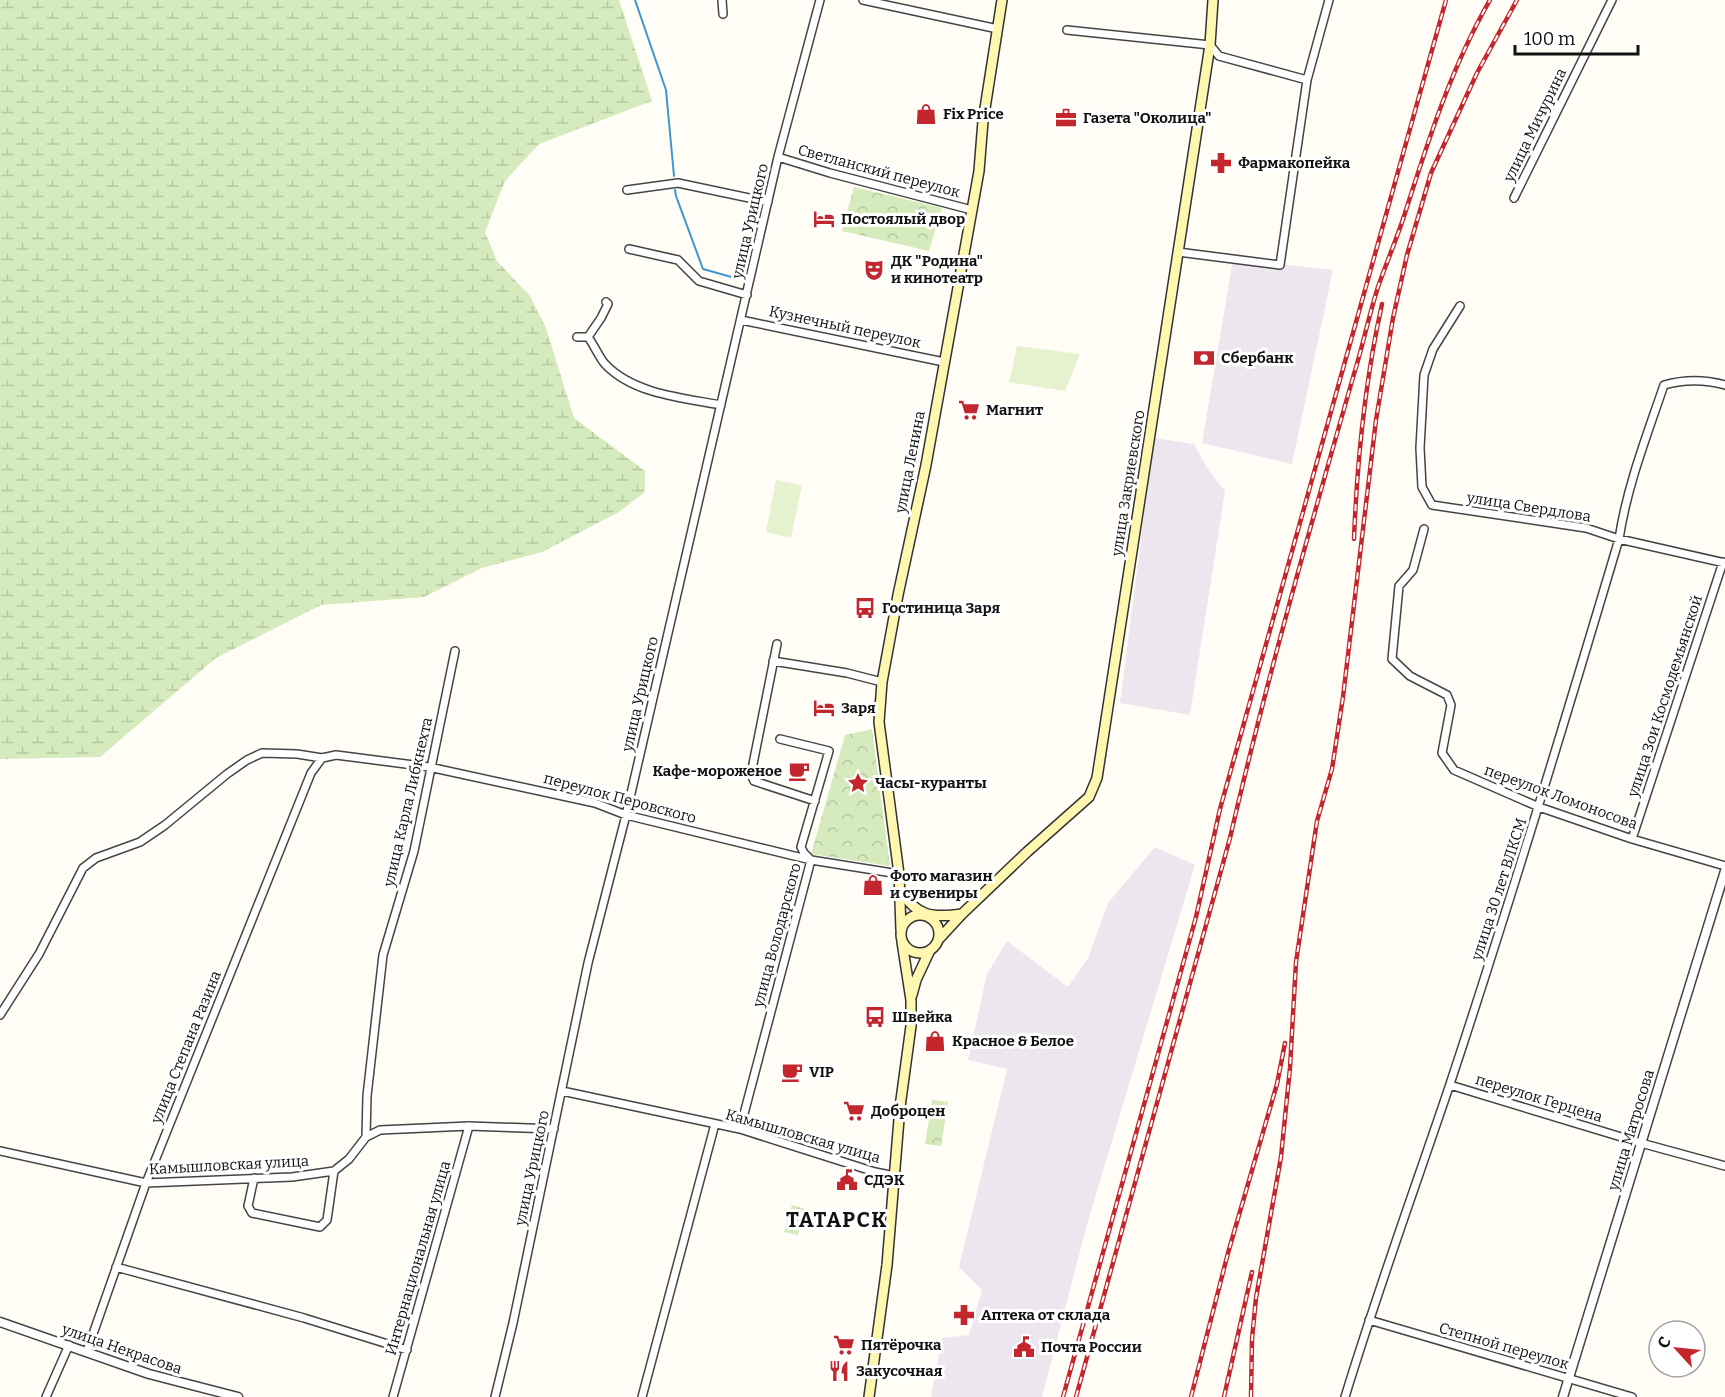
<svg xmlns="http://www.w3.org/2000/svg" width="1725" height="1397" viewBox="0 0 1725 1397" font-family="Bitter,serif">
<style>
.industrial{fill:#eee6ef}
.wetland{fill:url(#wetland-marsh)}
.park{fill:url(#park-crowns)}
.pitch{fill:#e6f2cf}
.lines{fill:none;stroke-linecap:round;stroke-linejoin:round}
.stream{stroke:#3f96cf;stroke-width:2}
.minor-casing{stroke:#444;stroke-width:10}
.tertiary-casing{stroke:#444;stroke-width:11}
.secondary-casing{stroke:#333;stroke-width:12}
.minor{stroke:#fff;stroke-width:7}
.tertiary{stroke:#fff;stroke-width:8}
.secondary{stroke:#fff6b0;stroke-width:9}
.rail-casing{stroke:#c4262e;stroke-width:4.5}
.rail{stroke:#fff;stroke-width:2;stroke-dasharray:7;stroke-linecap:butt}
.labels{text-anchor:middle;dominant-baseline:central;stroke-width:6;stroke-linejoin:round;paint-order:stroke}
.poi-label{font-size:15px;font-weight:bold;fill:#111;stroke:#fff;text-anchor:start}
.street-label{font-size:15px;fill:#111;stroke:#fff}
.district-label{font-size:21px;font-weight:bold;letter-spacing:1.5px;fill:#111;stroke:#fff}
</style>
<defs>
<pattern id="wetland-marsh" width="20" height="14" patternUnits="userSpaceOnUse" patternTransform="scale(1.5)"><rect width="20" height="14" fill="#d5ebbd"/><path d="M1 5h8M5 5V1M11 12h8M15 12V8" fill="none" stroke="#b6c8a1"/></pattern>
<pattern id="park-crowns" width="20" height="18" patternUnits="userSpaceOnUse" patternTransform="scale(1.5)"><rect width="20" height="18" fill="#d5ebbd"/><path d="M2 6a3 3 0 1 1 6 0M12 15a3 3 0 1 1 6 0" fill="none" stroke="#b6c8a1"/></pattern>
</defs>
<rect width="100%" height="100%" fill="#fffdf5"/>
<path class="industrial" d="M 1233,259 L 1333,270 L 1292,464 L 1202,443 Z
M 1154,438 L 1194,444 L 1209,471 L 1225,491 L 1190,715 L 1120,703 Z
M 1155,847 L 1195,865 L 1088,1221 L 1042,1397 L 931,1397 L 942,1338 L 969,1335 L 982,1290 L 959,1267 L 1007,1069 L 968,1060 L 987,974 L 1007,941 L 1068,987 L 1088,958 L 1108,903 Z"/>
<path class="wetland" d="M 0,0 L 619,0 L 652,101 L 539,144 L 505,181 L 485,232 L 497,261 L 530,296 L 546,328 L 574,418 L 645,471 L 645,492 L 619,512 L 542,552 L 482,568 L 424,597 L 321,605 L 216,658 L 100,757 L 0,759 Z"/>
<path class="park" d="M 854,187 L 942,208 L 929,251 L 842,231 Z
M 872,729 L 890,866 L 811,854 L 845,735 Z
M 932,1100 L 948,1102 L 941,1146 L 925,1144 Z
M 792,1205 L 805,1209 L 798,1235 L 784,1232 Z"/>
<path class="pitch" d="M 1017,346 L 1080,354 L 1065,391 L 1009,382 Z
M 776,480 L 802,485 L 791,538 L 766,532 Z"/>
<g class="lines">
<path class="stream" d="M 635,0 L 666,90 L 674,176
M 675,190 L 676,196 L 703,269 L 735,278"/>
<defs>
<path id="minor" d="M 722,0 L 723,14
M 863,0 L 998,29
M 1067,30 L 1210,45 L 1219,56 L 1307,80
M 778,157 L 830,173 L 972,210
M 627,190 L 678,183 L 768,202
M 1514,198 L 1612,0
M 629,249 L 678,260 L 699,281 L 747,295
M 1178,252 L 1280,265 L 1307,80 L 1329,0
M 1460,306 L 1433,349 L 1424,375 L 1420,448 L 1422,487 L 1432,505 L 1586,528 L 1619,539 L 1725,563
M 741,320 L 944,362
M 577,337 L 588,337 C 594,345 599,357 605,364 C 633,394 683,398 721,405
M 588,337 L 601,318 L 608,304 L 606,302
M 1424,529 L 1413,570 L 1399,586 L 1392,659 L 1410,676 L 1447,695 L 1451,705 L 1442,753 L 1454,770 L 1539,807 L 1632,839 L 1725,866
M 777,644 L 751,774 L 754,781 L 815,801
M 773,661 L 847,673 L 882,682
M 1632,839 L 1723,562
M 0,1015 L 39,954 L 83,868 L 96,858 L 140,842 L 165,825 L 227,774 L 247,760 L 262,753 L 297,754 L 322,758 L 336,755 L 429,767 L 595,803 L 626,815 L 811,860 L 899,874
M 1450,1085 L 1641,1143 L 1725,1166
M 562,1091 L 740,1129 L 875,1172 L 895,1176
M 740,1129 L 811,860 L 804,853 L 801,847 L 829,751 L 780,739
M 366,1137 L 367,1096 L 383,955 L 414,851 L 455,651
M 0,1151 L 146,1183 L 292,1177 L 334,1171 L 349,1159 L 366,1137 L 380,1130 L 469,1126 L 554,1129
M 254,1178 L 248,1206 L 252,1213 L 320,1227 L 327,1220 L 334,1171
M 116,1267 L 304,1318 L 407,1350
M 1369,1320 L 1632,1397
M 87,1351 L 146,1183 L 311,773 L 322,758
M 46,1397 L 69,1345
M 393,1397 L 469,1126
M 495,1397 L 513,1323 L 588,963 L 626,815 L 778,157 L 820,0
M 642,1397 L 715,1124
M 1345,1397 C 1377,1292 1415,1188 1450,1084 C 1510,903 1565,721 1619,539 C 1627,486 1647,435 1664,385 C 1685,379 1704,379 1725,385"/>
<path id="tertiary" d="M 0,1322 L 149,1374 L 238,1397
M 1563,1397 L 1725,871"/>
<path id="secondary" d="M 901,890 C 916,917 933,918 962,914
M901 934a19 19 0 1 1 38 0a19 19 0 1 1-38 0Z
M 901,930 L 899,874 L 879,722 L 882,682 L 898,595 L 926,465 L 972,210 L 979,171 L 983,121 L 1002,0
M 938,940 L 962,914 L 1027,852 L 1089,797 L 1097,778 L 1210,45 L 1213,0
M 912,995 L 916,980 L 930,950
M 869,1397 L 887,1265 L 900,1107 L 911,1026 L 911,1000 L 902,942"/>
</defs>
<use href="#minor" class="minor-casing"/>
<use href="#tertiary" class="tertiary-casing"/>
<use href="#secondary" class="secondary-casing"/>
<use href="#minor" class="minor"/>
<use href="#tertiary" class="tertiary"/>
<use href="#secondary" class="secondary"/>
<defs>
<path id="rail" d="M 1354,539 C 1357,461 1365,381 1382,304
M 1063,1397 L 1196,917 L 1220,809 L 1446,0
M 1076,1397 L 1230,838 C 1266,682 1310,528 1354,374 C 1363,345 1369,315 1378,287 C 1387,261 1398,236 1406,210 C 1429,138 1452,66 1490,0
M 1191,1397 L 1228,1253 L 1277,1084 L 1285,1043
M 1224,1397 L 1252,1272
M 1251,1397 L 1252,1339 L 1256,1298 L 1281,1157 L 1290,1068 L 1296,962 L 1317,821 L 1332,769 L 1343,697 L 1376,420 L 1393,318 L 1407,255 L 1431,173 L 1477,73 L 1517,0"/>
</defs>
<use href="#rail" class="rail-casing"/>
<use href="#rail" class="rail"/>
</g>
<defs>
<symbol id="shop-bare" viewBox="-9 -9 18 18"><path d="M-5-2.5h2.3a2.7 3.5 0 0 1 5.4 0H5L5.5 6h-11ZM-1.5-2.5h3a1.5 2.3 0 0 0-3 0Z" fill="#c4262e" stroke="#fff" stroke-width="2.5" paint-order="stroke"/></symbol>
<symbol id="office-bare" viewBox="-9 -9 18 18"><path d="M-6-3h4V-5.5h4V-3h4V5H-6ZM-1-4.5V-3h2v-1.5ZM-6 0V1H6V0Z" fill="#c4262e" stroke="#fff" stroke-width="2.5" paint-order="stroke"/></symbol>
<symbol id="pharmacy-bare" viewBox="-9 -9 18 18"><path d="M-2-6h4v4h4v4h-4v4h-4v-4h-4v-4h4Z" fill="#c4262e" stroke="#fff" stroke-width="2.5" paint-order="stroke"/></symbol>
<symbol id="hotel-bare" viewBox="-9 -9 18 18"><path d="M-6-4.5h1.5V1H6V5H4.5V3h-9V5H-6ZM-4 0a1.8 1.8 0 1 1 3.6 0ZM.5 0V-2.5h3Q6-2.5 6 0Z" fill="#c4262e" stroke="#fff" stroke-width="2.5" paint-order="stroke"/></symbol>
<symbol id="theatre-bare" viewBox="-9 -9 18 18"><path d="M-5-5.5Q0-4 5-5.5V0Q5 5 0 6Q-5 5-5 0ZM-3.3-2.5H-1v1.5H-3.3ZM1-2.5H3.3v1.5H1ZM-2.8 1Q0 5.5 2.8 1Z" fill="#c4262e" stroke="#fff" stroke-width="2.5" paint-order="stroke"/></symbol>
<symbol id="bank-bare" viewBox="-9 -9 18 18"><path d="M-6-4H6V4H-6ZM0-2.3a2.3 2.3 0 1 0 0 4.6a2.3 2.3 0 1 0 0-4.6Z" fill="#c4262e" stroke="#fff" stroke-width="2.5" paint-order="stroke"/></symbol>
<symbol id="supermarket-bare" viewBox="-9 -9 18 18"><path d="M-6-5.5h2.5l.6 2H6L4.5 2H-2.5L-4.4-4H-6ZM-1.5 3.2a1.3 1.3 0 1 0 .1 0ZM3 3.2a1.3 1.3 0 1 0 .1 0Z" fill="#c4262e" stroke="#fff" stroke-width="2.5" paint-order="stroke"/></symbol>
<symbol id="bus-bare" viewBox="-9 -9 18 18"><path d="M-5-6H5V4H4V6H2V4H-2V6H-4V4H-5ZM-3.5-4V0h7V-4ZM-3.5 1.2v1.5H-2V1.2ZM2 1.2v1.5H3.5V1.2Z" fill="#c4262e" stroke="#fff" stroke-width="2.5" paint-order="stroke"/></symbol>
<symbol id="cafe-bare" viewBox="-9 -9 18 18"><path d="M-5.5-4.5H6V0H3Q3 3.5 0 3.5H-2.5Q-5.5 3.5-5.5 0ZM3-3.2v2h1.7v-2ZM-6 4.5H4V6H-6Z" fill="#c4262e" stroke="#fff" stroke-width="2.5" paint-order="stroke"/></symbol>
<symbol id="sight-bare" viewBox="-9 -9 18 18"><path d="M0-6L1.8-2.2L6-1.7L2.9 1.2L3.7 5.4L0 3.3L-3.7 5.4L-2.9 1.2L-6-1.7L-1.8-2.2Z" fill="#c4262e" stroke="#fff" stroke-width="2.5" paint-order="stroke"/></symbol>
<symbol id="civic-bare" viewBox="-9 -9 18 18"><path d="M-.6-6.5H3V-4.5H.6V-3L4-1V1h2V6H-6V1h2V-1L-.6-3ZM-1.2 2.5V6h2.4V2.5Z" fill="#c4262e" stroke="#fff" stroke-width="2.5" paint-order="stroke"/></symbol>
<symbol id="restaurant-bare" viewBox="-9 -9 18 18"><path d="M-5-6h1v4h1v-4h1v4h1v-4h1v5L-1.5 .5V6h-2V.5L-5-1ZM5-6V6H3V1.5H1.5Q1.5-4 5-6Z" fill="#c4262e" stroke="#fff" stroke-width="2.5" paint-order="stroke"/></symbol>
</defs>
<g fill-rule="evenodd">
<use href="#shop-bare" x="911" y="99" width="30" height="30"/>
<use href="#office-bare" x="1051" y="103" width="30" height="30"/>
<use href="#pharmacy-bare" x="1206" y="148" width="30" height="30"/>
<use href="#hotel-bare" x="809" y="204" width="30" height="30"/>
<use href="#theatre-bare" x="859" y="255" width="30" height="30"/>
<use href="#bank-bare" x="1189" y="343" width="30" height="30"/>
<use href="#supermarket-bare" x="954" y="395" width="30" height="30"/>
<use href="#bus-bare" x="850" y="593" width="30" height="30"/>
<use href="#hotel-bare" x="809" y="693" width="30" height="30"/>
<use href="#cafe-bare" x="784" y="756" width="30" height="30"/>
<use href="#sight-bare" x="843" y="768" width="30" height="30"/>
<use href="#shop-bare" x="858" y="870" width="30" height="30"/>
<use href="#bus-bare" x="860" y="1002" width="30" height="30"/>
<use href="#shop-bare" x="920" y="1026" width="30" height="30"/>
<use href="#cafe-bare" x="777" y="1057" width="30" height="30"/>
<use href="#supermarket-bare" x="839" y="1096" width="30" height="30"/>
<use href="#civic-bare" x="832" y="1165" width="30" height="30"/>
<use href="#pharmacy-bare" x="949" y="1300" width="30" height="30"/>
<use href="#supermarket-bare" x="829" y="1330" width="30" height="30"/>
<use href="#civic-bare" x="1009" y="1332" width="30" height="30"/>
<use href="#restaurant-bare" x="824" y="1356" width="30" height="30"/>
</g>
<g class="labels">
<g class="poi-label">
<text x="943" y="114">Fix Price</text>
<text x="1083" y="118">Газета "Околица"</text>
<text x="1238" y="163">Фармакопейка</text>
<text x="841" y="219">Постоялый двор</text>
<text x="891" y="261">ДК "Родина"<tspan x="891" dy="17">и кинотеатр</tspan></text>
<text x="1221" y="358">Сбербанк</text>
<text x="986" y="410">Магнит</text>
<text x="882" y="608">Гостиница Заря</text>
<text x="841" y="708">Заря</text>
<text x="782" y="771" text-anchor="end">Кафе-мороженое</text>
<text x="875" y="783">Часы-куранты</text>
<text x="890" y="876">Фото магазин<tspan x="890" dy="17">и сувениры</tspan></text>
<text x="892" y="1017">Швейка</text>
<text x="952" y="1041">Красное &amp; Белое</text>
<text x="809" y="1072">VIP</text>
<text x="871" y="1111">Доброцен</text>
<text x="864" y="1180">СДЭК</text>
<text x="981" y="1315">Аптека от склада</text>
<text x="861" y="1345">Пятёрочка</text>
<text x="1041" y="1347">Почта России</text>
<text x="856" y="1371">Закусочная</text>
</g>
<g class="street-label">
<text transform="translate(1535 125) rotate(-64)">улица Мичурина</text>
<text transform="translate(879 171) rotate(15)">Светланский переулок</text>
<text transform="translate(750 221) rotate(-77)">улица Урицкого</text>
<text transform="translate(845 327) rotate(12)">Кузнечный переулок</text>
<text transform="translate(910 462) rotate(-79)">улица Ленина</text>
<text transform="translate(1128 483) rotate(-81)">улица Закриевского</text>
<text transform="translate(1529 507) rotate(9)">улица Свердлова</text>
<text transform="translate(640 694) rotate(-77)">улица Урицкого</text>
<text transform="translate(1665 696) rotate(-72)">улица Зои Космодемьянской</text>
<text transform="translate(1561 797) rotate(20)">переулок Ломоносова</text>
<text transform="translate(620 798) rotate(15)">переулок Перовского</text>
<text transform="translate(408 802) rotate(-77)">улица Карла Либкнехта</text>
<text transform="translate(1499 889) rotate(-72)">улица 30 лет ВЛКСМ</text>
<text transform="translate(777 935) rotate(-75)">улица Володарского</text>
<text transform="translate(186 1047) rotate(-68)">улица Степана Разина</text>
<text transform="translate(1539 1098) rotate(17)">переулок Герцена</text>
<text transform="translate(1631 1130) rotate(-73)">улица Матросова</text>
<text transform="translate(803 1136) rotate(16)">Камышловская улица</text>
<text transform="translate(229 1165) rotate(-3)">Камышловская улица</text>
<text transform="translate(532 1168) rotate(-78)">улица Урицкого</text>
<text transform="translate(418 1258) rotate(-74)">Интернациональная улица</text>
<text transform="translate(1504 1346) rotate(16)">Степной переулок</text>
<text transform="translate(122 1349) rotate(19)">улица Некрасова</text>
</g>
<g class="district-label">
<text x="837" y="1220">ТАТАРСК</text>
</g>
</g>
<g transform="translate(1677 1349) rotate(297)"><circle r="28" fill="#ffffff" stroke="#a0a0a0" stroke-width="1.5"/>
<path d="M0-4.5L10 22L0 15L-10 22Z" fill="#c4262e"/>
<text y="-9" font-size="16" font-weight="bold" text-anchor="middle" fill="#111111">С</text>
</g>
<path d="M1515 45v9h123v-9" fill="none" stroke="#111111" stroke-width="3"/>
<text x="1524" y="45" font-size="18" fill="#111111" stroke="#ffffff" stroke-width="4.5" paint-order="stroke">100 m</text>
</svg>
